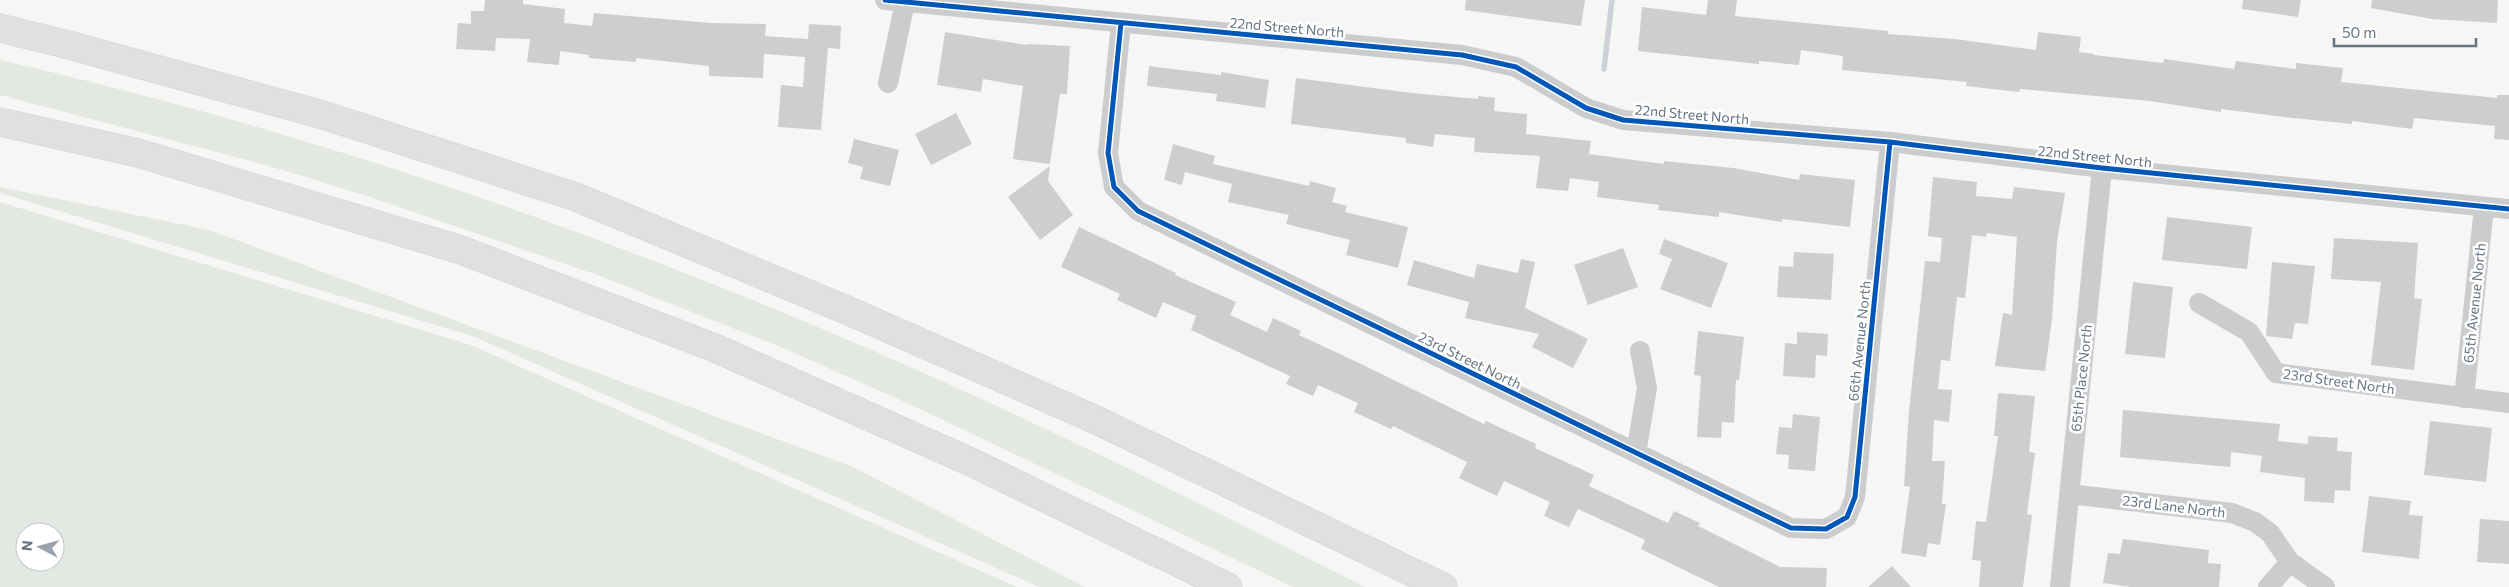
<svg xmlns="http://www.w3.org/2000/svg" width="2509" height="587" viewBox="0 0 2509 587" font-family="Commissioner,sans-serif">
<style>
.green{fill:#e4e8e3;fill-rule:evenodd}
.lines{fill:none;stroke-linecap:round;stroke-linejoin:round}
.stream{stroke:#ccd2d6;stroke-width:5.5}
.building{fill:#cdced0}
.highway-casing{stroke:#d3d3d3;stroke-width:29}
.street{stroke:#cbcccd;stroke-width:20}
.highway{stroke:#dfe0e1;stroke-width:28}
.cycleway-casing{stroke:#fff;stroke-width:8}
.cycleway{stroke:#0057b8;stroke-width:5}
.labels{text-anchor:middle;dominant-baseline:central;stroke-width:5;stroke-linejoin:round;paint-order:stroke}
.street-label{font-size:14px;fill:#687483;stroke:#fff}
</style>
<rect width="100%" height="100%" fill="#f6f6f5"/>
<path class="green" d="M 0,60 C 340,138 671,256 988,402 C 1115,460 1240,524 1365,587 L 1293,587 L 916,407 L 783,348 L 603,277 L 364,195 L 269,166 L 0,95 Z
M 0,187 L 209,230 L 853,467 L 1085,587 L 1039,587 L 475,337 L 0,193 Z
M 0,202 L 471,345 L 1017,587 L 0,587 ZM 25,532 L 55,532 L 55,562 L 25,562 Z"/>
<g class="lines">
<path class="stream" d="M 1604,69 L 1612,0"/>
</g>
<path class="building" d="M 485,0 L 523,0 L 523,4 L 565,9 L 564,23 L 592,26 L 594,13 L 711,23 L 766,24 L 765,36 L 808,39 L 809,24 L 841,26 L 840,49 L 828,48 L 821,130 L 778,127 L 781,85 L 803,87 L 805,57 L 764,54 L 763,78 L 709,76 L 709,66 L 636,58 L 636,62 L 589,58 L 589,55 L 560,51 L 559,65 L 527,62 L 530,39 L 496,38 L 495,51 L 456,49 L 458,23 L 471,24 L 471,11 L 484,11 Z
M 1466,0 L 1585,0 L 1581,26 L 1465,10 Z
M 1708,0 L 1737,0 L 1735,16 L 1888,31 L 1888,34 L 1955,39 L 2036,50 L 2038,32 L 2081,37 L 2079,52 L 2094,54 L 2094,55 L 2163,63 L 2164,59 L 2234,69 L 2236,61 L 2296,69 L 2296,63 L 2343,68 L 2341,82 L 2497,98 L 2497,95 L 2509,95 L 2509,140 L 2494,139 L 2495,126 L 2414,118 L 2412,129 L 2352,121 L 2352,124 L 2284,117 L 2221,109 L 2221,112 L 2150,101 L 2020,89 L 2019,92 L 1966,86 L 1967,82 L 1842,70 L 1843,56 L 1801,50 L 1799,65 L 1759,61 L 1759,64 L 1638,51 L 1642,7 L 1706,15 Z
M 2243,0 L 2301,0 L 2298,17 L 2242,9 Z
M 2372,0 L 2498,0 L 2497,23 L 2432,19 L 2371,8 Z
M 945,32 L 1027,45 L 1027,44 L 1070,46 L 1067,94 L 1060,94 L 1050,164 L 1013,159 L 1023,86 L 983,79 L 981,92 L 937,85 Z
M 1149,66 L 1221,75 L 1221,72 L 1269,80 L 1265,108 L 1216,101 L 1217,94 L 1147,86 Z
M 1296,78 L 1412,93 L 1478,99 L 1478,96 L 1495,98 L 1494,111 L 1527,114 L 1526,134 L 1591,141 L 1589,154 L 1664,164 L 1664,161 L 1733,168 L 1799,180 L 1800,174 L 1855,180 L 1850,227 L 1782,219 L 1782,222 L 1719,212 L 1719,217 L 1658,210 L 1659,205 L 1597,197 L 1599,182 L 1570,178 L 1568,191 L 1536,188 L 1540,156 L 1474,152 L 1475,138 L 1435,134 L 1433,147 L 1406,143 L 1406,138 L 1291,124 Z
M 956,113 L 972,144 L 931,165 L 915,134 Z
M 854,139 L 899,150 L 890,186 L 860,179 L 863,167 L 848,163 Z
M 1173,144 L 1215,156 L 1213,164 L 1309,186 L 1310,181 L 1336,188 L 1332,202 L 1347,206 L 1345,212 L 1408,227 L 1398,268 L 1346,255 L 1350,240 L 1286,224 L 1289,215 L 1228,202 L 1232,184 L 1185,172 L 1182,185 L 1164,180 Z
M 1050,166 L 1048,181 L 1073,215 L 1040,240 L 1008,197 Z
M 1933,177 L 1977,182 L 1976,196 L 2012,199 L 2014,187 L 2065,193 L 2057,242 L 2052,319 L 2045,371 L 1995,366 L 2003,313 L 2012,315 L 2017,237 L 1987,233 L 1986,237 L 1972,235 L 1965,298 L 1957,297 L 1950,361 L 1941,360 L 1938,389 L 1952,390 L 1949,422 L 1934,420 L 1932,461 L 1945,461 L 1942,504 L 1946,504 L 1940,545 L 1928,543 L 1926,557 L 1901,553 L 1910,487 L 1904,486 L 1909,411 L 1925,261 L 1940,262 L 1942,238 L 1928,236 Z
M 2167,217 L 2252,227 L 2247,269 L 2162,260 Z
M 1079,227 L 1176,273 L 1175,275 L 1236,302 L 1230,315 L 1267,332 L 1273,318 L 1301,331 L 1299,335 L 1359,363 L 1484,424 L 1486,421 L 1536,444 L 1535,448 L 1594,475 L 1589,486 L 1668,523 L 1674,511 L 1700,523 L 1698,526 L 1780,567 L 1827,568 L 1826,587 L 1719,587 L 1641,549 L 1645,540 L 1578,509 L 1569,527 L 1544,516 L 1550,502 L 1517,487 L 1504,481 L 1497,496 L 1459,478 L 1467,462 L 1393,426 L 1391,429 L 1354,412 L 1358,403 L 1318,385 L 1313,396 L 1286,384 L 1290,376 L 1191,330 L 1196,316 L 1163,302 L 1156,318 L 1117,300 L 1120,294 L 1061,267 Z
M 2334,238 L 2418,243 L 2414,298 L 2422,299 L 2414,370 L 2371,365 L 2381,282 L 2331,279 Z
M 1664,239 L 1728,263 L 1711,308 L 1660,289 L 1672,259 L 1659,254 Z
M 1623,248 L 1638,287 L 1588,305 L 1574,265 Z
M 1794,252 L 1834,254 L 1831,300 L 1777,297 L 1779,266 L 1793,267 Z
M 1521,259 L 1535,262 L 1525,308 L 1588,339 L 1573,368 L 1532,347 L 1539,334 L 1465,318 L 1469,302 L 1407,285 L 1414,260 L 1474,278 L 1477,264 L 1518,273 Z
M 2272,262 L 2315,266 L 2308,324 L 2295,323 L 2292,339 L 2266,336 Z
M 2133,282 L 2173,287 L 2165,358 L 2125,354 Z
M 1698,331 L 1744,337 L 1739,380 L 1736,380 L 1734,423 L 1722,422 L 1721,438 L 1697,437 L 1701,376 L 1694,375 Z
M 1797,332 L 1828,334 L 1827,356 L 1816,355 L 1815,378 L 1783,376 L 1785,343 L 1797,344 Z
M 1998,393 L 2035,396 L 2029,452 L 2035,453 L 2027,514 L 2032,515 L 2023,587 L 1979,587 L 1981,561 L 1972,560 L 1976,521 L 1986,522 L 1998,436 L 1994,436 Z
M 2123,410 L 2280,424 L 2278,441 L 2308,444 L 2308,436 L 2338,438 L 2337,451 L 2352,452 L 2350,491 L 2335,490 L 2334,503 L 2304,501 L 2305,478 L 2260,472 L 2262,456 L 2231,452 L 2230,467 L 2120,457 Z
M 1793,414 L 1820,417 L 1815,471 L 1788,469 L 1789,455 L 1776,454 L 1779,427 L 1792,428 Z
M 2430,421 L 2492,428 L 2486,482 L 2424,475 Z
M 2369,496 L 2411,501 L 2409,515 L 2423,516 L 2419,559 L 2362,552 Z
M 2480,519 L 2509,521 L 2509,564 L 2477,562 Z
M 2123,539 L 2209,550 L 2208,563 L 2221,564 L 2219,587 L 2131,587 L 2103,583 L 2108,553 L 2120,554 Z
M 1892,566 L 1911,587 L 1868,587 Z"/>
<g class="lines">
<defs>
<path id="highway" d="M 0,28 L 65,44 L 323,115 L 576,197 L 849,311 L 1094,419 L 1443,587
M 0,122 L 138,153 L 461,250 L 715,348 L 971,462 L 1228,587"/>
</defs>
<use href="#highway" class="highway-casing"/>
<path class="street" d="M 885,0 L 1462,55 L 1516,67 L 1586,108 L 1623,120 L 1890,142 L 2102,168 L 2509,209
M 1121,23 L 1108,153 L 1114,187 L 1138,211 L 1791,528 L 1826,529 L 1847,517 L 1855,497 L 1890,142
M 888,83 L 905,2
M 2199,303 L 2249,332 L 2276,373 L 2509,403
M 2464,398 L 2484,207
M 1636,453 L 1647,388 L 1640,351
M 2069,494 L 2232,513 L 2255,522 L 2270,533 L 2290,562 L 2325,587
M 2060,587 L 2102,168
M 2268,587 L 2290,562"/>
<use href="#highway" class="highway"/>
<defs>
<path id="cycleway" d="M 885,0 L 1462,55 L 1516,67 L 1586,108 L 1623,120 L 1890,142 L 2102,168 L 2509,209
M 1121,23 L 1108,153 L 1114,187 L 1138,211 L 1791,528 L 1826,529 L 1847,517 L 1855,497 L 1890,142"/>
</defs>
<use href="#cycleway" class="cycleway-casing"/>
<use href="#cycleway" class="cycleway"/>
</g>
<g class="labels">
<g class="street-label">
<text transform="translate(1287 27) rotate(5)">22nd Street North</text>
<text transform="translate(1692 114) rotate(5)">22nd Street North</text>
<text transform="translate(2095 156) rotate(6)">22nd Street North</text>
<text transform="translate(2474 303) rotate(-84)">65th Avenue North</text>
<text transform="translate(1859 341) rotate(-84)">66th Avenue North</text>
<text transform="translate(1470 360) rotate(26)">23rd Street North</text>
<text transform="translate(2081 378) rotate(-84)">65th Place North</text>
<text transform="translate(2339 381) rotate(8)">23rd Street North</text>
<text transform="translate(2174 506) rotate(7)">23rd Lane North</text>
</g>
</g>
<g transform="translate(40 547) rotate(276)"><circle r="24" fill="#ffffff" stroke="#c3c7cd"/>
<path d="M0-4L9 19L0 12L-9 19Z" fill="#9aa2ab"/>
<text y="-8" font-size="14" font-weight="bold" text-anchor="middle" fill="#687483">N</text>
</g>
<path d="M2334 38v8h142v-8" fill="none" stroke="#687483" stroke-width="2.5"/>
<text x="2342" y="38" font-size="15" fill="#687483" stroke="#ffffff" stroke-width="4" paint-order="stroke">50 m</text>
</svg>
